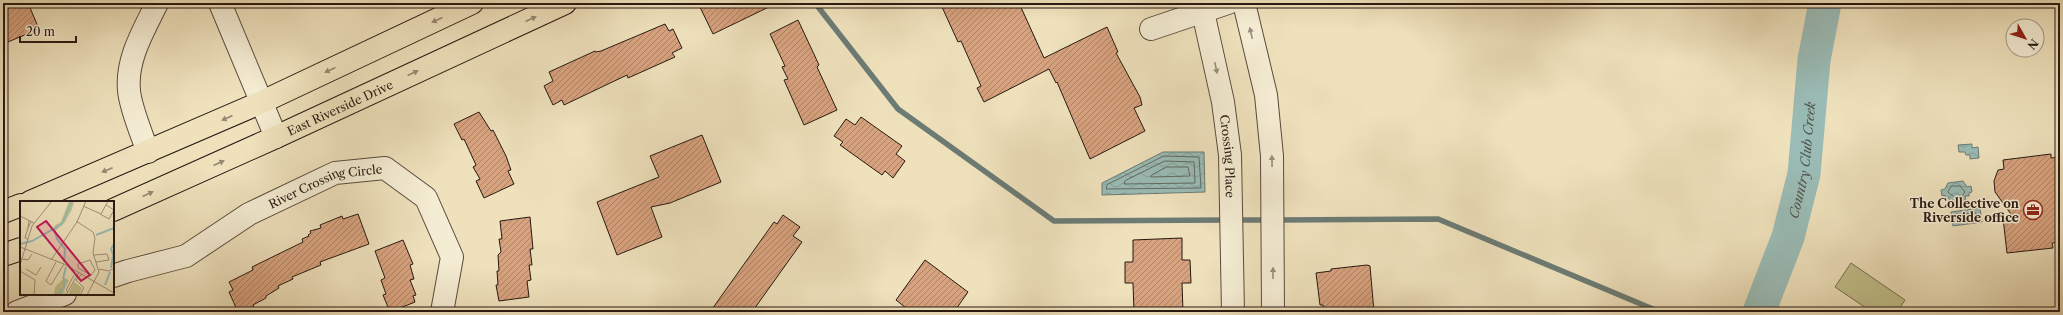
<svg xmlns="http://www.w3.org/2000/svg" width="2063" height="315" viewBox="0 0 2063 315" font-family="'Libre Caslon Text',serif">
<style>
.park{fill:#c1c08b;stroke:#746c4e}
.water{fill:url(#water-waves);stroke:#6c7b74}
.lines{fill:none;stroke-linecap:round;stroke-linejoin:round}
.shore{stroke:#616a64;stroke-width:1}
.stream{stroke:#6c7b74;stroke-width:5.5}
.river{stroke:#9abcb6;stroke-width:33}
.building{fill:url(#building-hatch);stroke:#281912}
.minor-casing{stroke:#5a4b3c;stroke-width:24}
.major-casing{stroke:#281912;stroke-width:24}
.minor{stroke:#f4ecd3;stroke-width:22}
.major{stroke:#eee1bc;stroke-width:22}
.oneway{fill:#958770}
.oneway2{fill:#988d7c}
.labels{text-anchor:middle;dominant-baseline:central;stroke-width:3;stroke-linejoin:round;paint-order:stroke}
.street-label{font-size:12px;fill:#281912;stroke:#f4ecd3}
.poi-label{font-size:12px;font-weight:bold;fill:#281912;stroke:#f4ecd3;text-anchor:end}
.water-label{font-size:13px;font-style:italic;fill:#50524b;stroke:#f4ecd3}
.inset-river{fill:none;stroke:#9abcb6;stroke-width:2}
.inset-road{fill:none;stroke:#9f9178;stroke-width:1}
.view{fill:#c2185b;fill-opacity:0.15;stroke:#c2185b;stroke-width:2}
.inset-edge{fill:none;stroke:#281912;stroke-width:2}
</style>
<defs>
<pattern id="water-waves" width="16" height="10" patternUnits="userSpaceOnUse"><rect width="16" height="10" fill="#9abcb6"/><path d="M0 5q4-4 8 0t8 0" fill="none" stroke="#85a19b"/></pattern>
<pattern id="building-hatch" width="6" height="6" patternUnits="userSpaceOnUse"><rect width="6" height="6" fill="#d7a27e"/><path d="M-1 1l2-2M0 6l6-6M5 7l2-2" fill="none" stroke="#ae8366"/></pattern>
</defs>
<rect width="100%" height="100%" fill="#eee1bc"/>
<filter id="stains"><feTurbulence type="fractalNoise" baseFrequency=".005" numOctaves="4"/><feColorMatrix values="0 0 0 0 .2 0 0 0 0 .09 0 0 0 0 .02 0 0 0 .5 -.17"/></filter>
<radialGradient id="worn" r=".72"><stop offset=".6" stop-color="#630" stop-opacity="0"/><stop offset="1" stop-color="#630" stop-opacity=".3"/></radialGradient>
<path class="park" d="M 1851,263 L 1905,300 L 1897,312 L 1872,312 L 1835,287 Z"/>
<path class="water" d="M 1972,144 L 1972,148 L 1978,147 L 1979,158 L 1970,159 L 1970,155 L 1966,155 L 1965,152 L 1959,152 L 1958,145 Z
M 1163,152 L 1204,152 L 1205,192 L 1102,195 L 1102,183 Z
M 1963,181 L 1967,187 L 1971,186 L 1972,192 L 1969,193 L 1969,196 L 1965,196 L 1966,200 L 1950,202 L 1949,198 L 1946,198 L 1946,196 L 1942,196 L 1941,190 L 1945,189 L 1948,183 Z
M 1980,208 L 1982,222 L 1953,226 L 1951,212 Z"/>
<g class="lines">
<path class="shore" d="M 1164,156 L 1199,157 L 1201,188 L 1106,189 L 1107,185 Z
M 1165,161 L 1194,162 L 1195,183 L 1124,184 L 1125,181 Z
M 1167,167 L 1188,167 L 1190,176 L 1151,177 L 1152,175 Z
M 1952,186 L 1960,186 L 1965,192 L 1961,197 L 1954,197 L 1948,192 Z
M 1975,213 L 1977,214 L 1976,219 L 1956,220 L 1957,215 Z"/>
<path class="stream" d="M 815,3 L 898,109 L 1054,221 L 1227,220
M 1236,220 L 1269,220
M 1278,220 L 1438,219 L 1660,312"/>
<path class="river" id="s1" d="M 1759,312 L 1788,237 L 1804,174 L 1814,60 L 1825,3"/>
</g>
<path class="building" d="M 3,3 L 28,3 L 39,29 L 3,44 Z
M 698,3 L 777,3 L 713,34 Z
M 952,3 L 1019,3 L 1044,58 L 1107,27 L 1118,52 L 1116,53 L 1140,97 L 1142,105 L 1134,108 L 1145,131 L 1090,159 L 1057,82 L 1056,83 L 1049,69 L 984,102 L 977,88 L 981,86 L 961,41 L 958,42 L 942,7 Z
M 798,20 L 819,65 L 817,67 L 837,110 L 804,125 L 784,80 L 788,79 L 782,67 L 785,66 L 770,34 Z
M 665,24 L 669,31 L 673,29 L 682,48 L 672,53 L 675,57 L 628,78 L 627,75 L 564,105 L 562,100 L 553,105 L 544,86 L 553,81 L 549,72 L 595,51 L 596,52 L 601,51 Z
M 479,112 L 491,131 L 493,130 L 506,156 L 511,170 L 508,171 L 514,184 L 484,198 L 476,181 L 480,179 L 473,167 L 476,165 L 464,139 L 462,140 L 454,124 Z
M 861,117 L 902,146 L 896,154 L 905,161 L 893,178 L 885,171 L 882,175 L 840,145 L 843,142 L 834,136 L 846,119 L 855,125 Z
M 702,135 L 721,182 L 670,203 L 651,207 L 662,237 L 617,255 L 597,202 L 659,177 L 650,156 Z
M 2051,154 L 2051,158 L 2060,157 L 2060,242 L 2052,243 L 2053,248 L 2007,253 L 2003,218 L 2013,217 L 1995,192 L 1994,181 L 1998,170 L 2004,169 L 2003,160 Z
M 358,214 L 369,244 L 320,262 L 321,265 L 292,277 L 293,279 L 278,286 L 279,288 L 266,296 L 266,298 L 253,305 L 254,308 L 245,312 L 238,312 L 229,292 L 233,290 L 229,282 L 253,270 L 252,267 L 303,242 L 302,239 L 309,236 L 308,235 L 311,233 L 310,231 L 321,228 L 320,225 L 342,216 L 343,219 Z
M 783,215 L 800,227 L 793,236 L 802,242 L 752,312 L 710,312 L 774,222 L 777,224 Z
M 530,217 L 533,249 L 530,249 L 532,265 L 529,265 L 531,280 L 527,281 L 529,297 L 499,301 L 496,285 L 498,285 L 497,271 L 499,271 L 498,255 L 501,252 L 499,239 L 502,239 L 500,221 Z
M 1182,238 L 1182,260 L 1190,260 L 1191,283 L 1182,283 L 1183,312 L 1134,312 L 1133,283 L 1125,283 L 1125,262 L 1133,262 L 1133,240 Z
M 403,240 L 413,264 L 410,265 L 414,279 L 410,280 L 416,295 L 413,296 L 415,302 L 390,312 L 383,295 L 386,294 L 381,280 L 385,278 L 375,251 Z
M 925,260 L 968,292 L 954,312 L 911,312 L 896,300 Z
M 1367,265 L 1370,266 L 1374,312 L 1324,312 L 1323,305 L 1320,305 L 1316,273 L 1331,271 L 1331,269 Z"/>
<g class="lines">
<defs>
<g id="minor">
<path d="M 220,3 L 276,137"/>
<path id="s2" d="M 1201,3 L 1223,102 L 1230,155 L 1233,312"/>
<path d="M 1244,3 L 1266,95 L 1272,156 L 1273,312"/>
<path d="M 1151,29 L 1228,3"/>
<path d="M 148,152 C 142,135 130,107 129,90 C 126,59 144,30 157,3"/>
<path id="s3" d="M 113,276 L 128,271 L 186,256 L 249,214 L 335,173 L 385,168 L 426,198 L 452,257 L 442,312"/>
<path d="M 17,312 L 65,294"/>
</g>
<g id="major">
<path d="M 30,202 L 262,102 L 472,3"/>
<path id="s4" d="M 113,210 L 276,137 L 565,3"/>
<path d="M 3,212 L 21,205"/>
<path d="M 3,255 L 21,249"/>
</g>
</defs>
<use href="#minor" class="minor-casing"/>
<use href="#major" class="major-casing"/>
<use href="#minor" class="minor"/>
<use href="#major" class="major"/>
</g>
<defs><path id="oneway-solid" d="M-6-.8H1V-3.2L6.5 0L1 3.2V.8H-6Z"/></defs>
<g class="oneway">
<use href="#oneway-solid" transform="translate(531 19) rotate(-25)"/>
<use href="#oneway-solid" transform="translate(437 20) rotate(155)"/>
<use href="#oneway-solid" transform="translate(330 70) rotate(155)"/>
<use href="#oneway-solid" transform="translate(413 73) rotate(-25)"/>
<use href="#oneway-solid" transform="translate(227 118) rotate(156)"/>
<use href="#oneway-solid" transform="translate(219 163) rotate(-24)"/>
<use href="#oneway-solid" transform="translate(107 170) rotate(157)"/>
<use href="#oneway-solid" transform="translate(148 194) rotate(-24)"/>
</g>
<g class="oneway2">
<use href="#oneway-solid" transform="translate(1251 33) rotate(-103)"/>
<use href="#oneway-solid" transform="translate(1216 68) rotate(78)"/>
<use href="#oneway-solid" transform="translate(1272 161) rotate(-91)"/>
<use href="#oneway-solid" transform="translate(1273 273) rotate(-90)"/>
</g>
<defs>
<symbol id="office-ring" viewBox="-11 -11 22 22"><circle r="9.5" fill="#f4ecd3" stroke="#8f2418" stroke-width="1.5"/><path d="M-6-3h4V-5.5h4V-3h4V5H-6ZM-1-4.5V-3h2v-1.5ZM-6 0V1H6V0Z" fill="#8f2418"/></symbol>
</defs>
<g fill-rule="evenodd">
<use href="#office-ring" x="2022" y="199" width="22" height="22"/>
</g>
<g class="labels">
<g class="street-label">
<text stroke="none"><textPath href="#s4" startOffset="249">East Riverside Drive</textPath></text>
<text stroke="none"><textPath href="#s2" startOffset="156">Crossing Place</textPath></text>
<text stroke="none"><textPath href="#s3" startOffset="234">River Crossing Circle</textPath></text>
</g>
<g class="poi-label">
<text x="2019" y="203">The Collective on<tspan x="2019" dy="14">Riverside office</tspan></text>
</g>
<g class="water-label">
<text stroke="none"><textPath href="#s1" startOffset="159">Country Club Creek</textPath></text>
</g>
</g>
<g transform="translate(20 201)">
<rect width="94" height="94" fill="#eee1bc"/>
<path d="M 49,0 L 54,0 L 52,8 L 45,21 L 35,30 L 34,25 L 41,21 ZM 43,72 L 44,77 L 49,79 L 43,90 L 46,92 L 34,94 L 35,86 L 43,78 ZM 54,81 L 62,87 L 59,94 L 48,94 Z" fill="#c1c08b"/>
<path class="inset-river" d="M 34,27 L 37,38 L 45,48 L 44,61M 76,34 L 94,27M 0,43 L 12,40 L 42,23 L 52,0M 94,43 L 91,48 L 94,56M 91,67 L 93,55M 43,78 L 46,66M 85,84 L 90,71M 38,94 L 44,87 L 44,78"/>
<path class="inset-road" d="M 63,5 L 81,13 L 88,0M 80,13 L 89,18 L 94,9 L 86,4M 0,15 L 14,22M 9,20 L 8,27 L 11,21M 56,20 L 73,31 L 75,37 L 73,52 L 79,71 L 67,94M 8,38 L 5,37 L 8,27M 0,46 L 44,63 L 94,92M 74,54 L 87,53 L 89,59M 2,58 L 8,59 L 12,53M 31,59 L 57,21 L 66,0M 70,59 L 75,69 L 71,74 L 58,67 L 58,63 ZM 36,61 L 26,80 L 31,84 L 44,63M 76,61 L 89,59M 0,64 L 12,25 L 32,0M 6,68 L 16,74 L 21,66M 79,68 L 89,70 L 94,67M 0,70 L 15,79 L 14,94M 48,91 L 46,89 L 54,74M 46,94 L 59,71M 60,94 L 64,87 L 56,79 L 62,73"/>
<path class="view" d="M 26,20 L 70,74 L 61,80 L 17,26 Z"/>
<rect width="94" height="94" class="inset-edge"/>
</g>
<rect width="2063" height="315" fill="none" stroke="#eee1bc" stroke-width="16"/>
<rect x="4" y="4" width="2055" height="307" fill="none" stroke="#281912" stroke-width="2"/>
<rect x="8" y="8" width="2047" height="299" fill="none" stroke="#281912"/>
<g transform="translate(2025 38) rotate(129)"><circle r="19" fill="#f4ecd3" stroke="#a29886"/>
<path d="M0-3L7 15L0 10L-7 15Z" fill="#8f2418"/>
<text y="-6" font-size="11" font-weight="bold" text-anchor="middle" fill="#281912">N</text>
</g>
<path d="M20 36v6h56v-6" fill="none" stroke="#281912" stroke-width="2"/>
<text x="26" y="36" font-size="12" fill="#281912" stroke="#f4ecd3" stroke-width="3" paint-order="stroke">20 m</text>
<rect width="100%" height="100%" filter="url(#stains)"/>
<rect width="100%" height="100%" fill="url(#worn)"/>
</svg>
